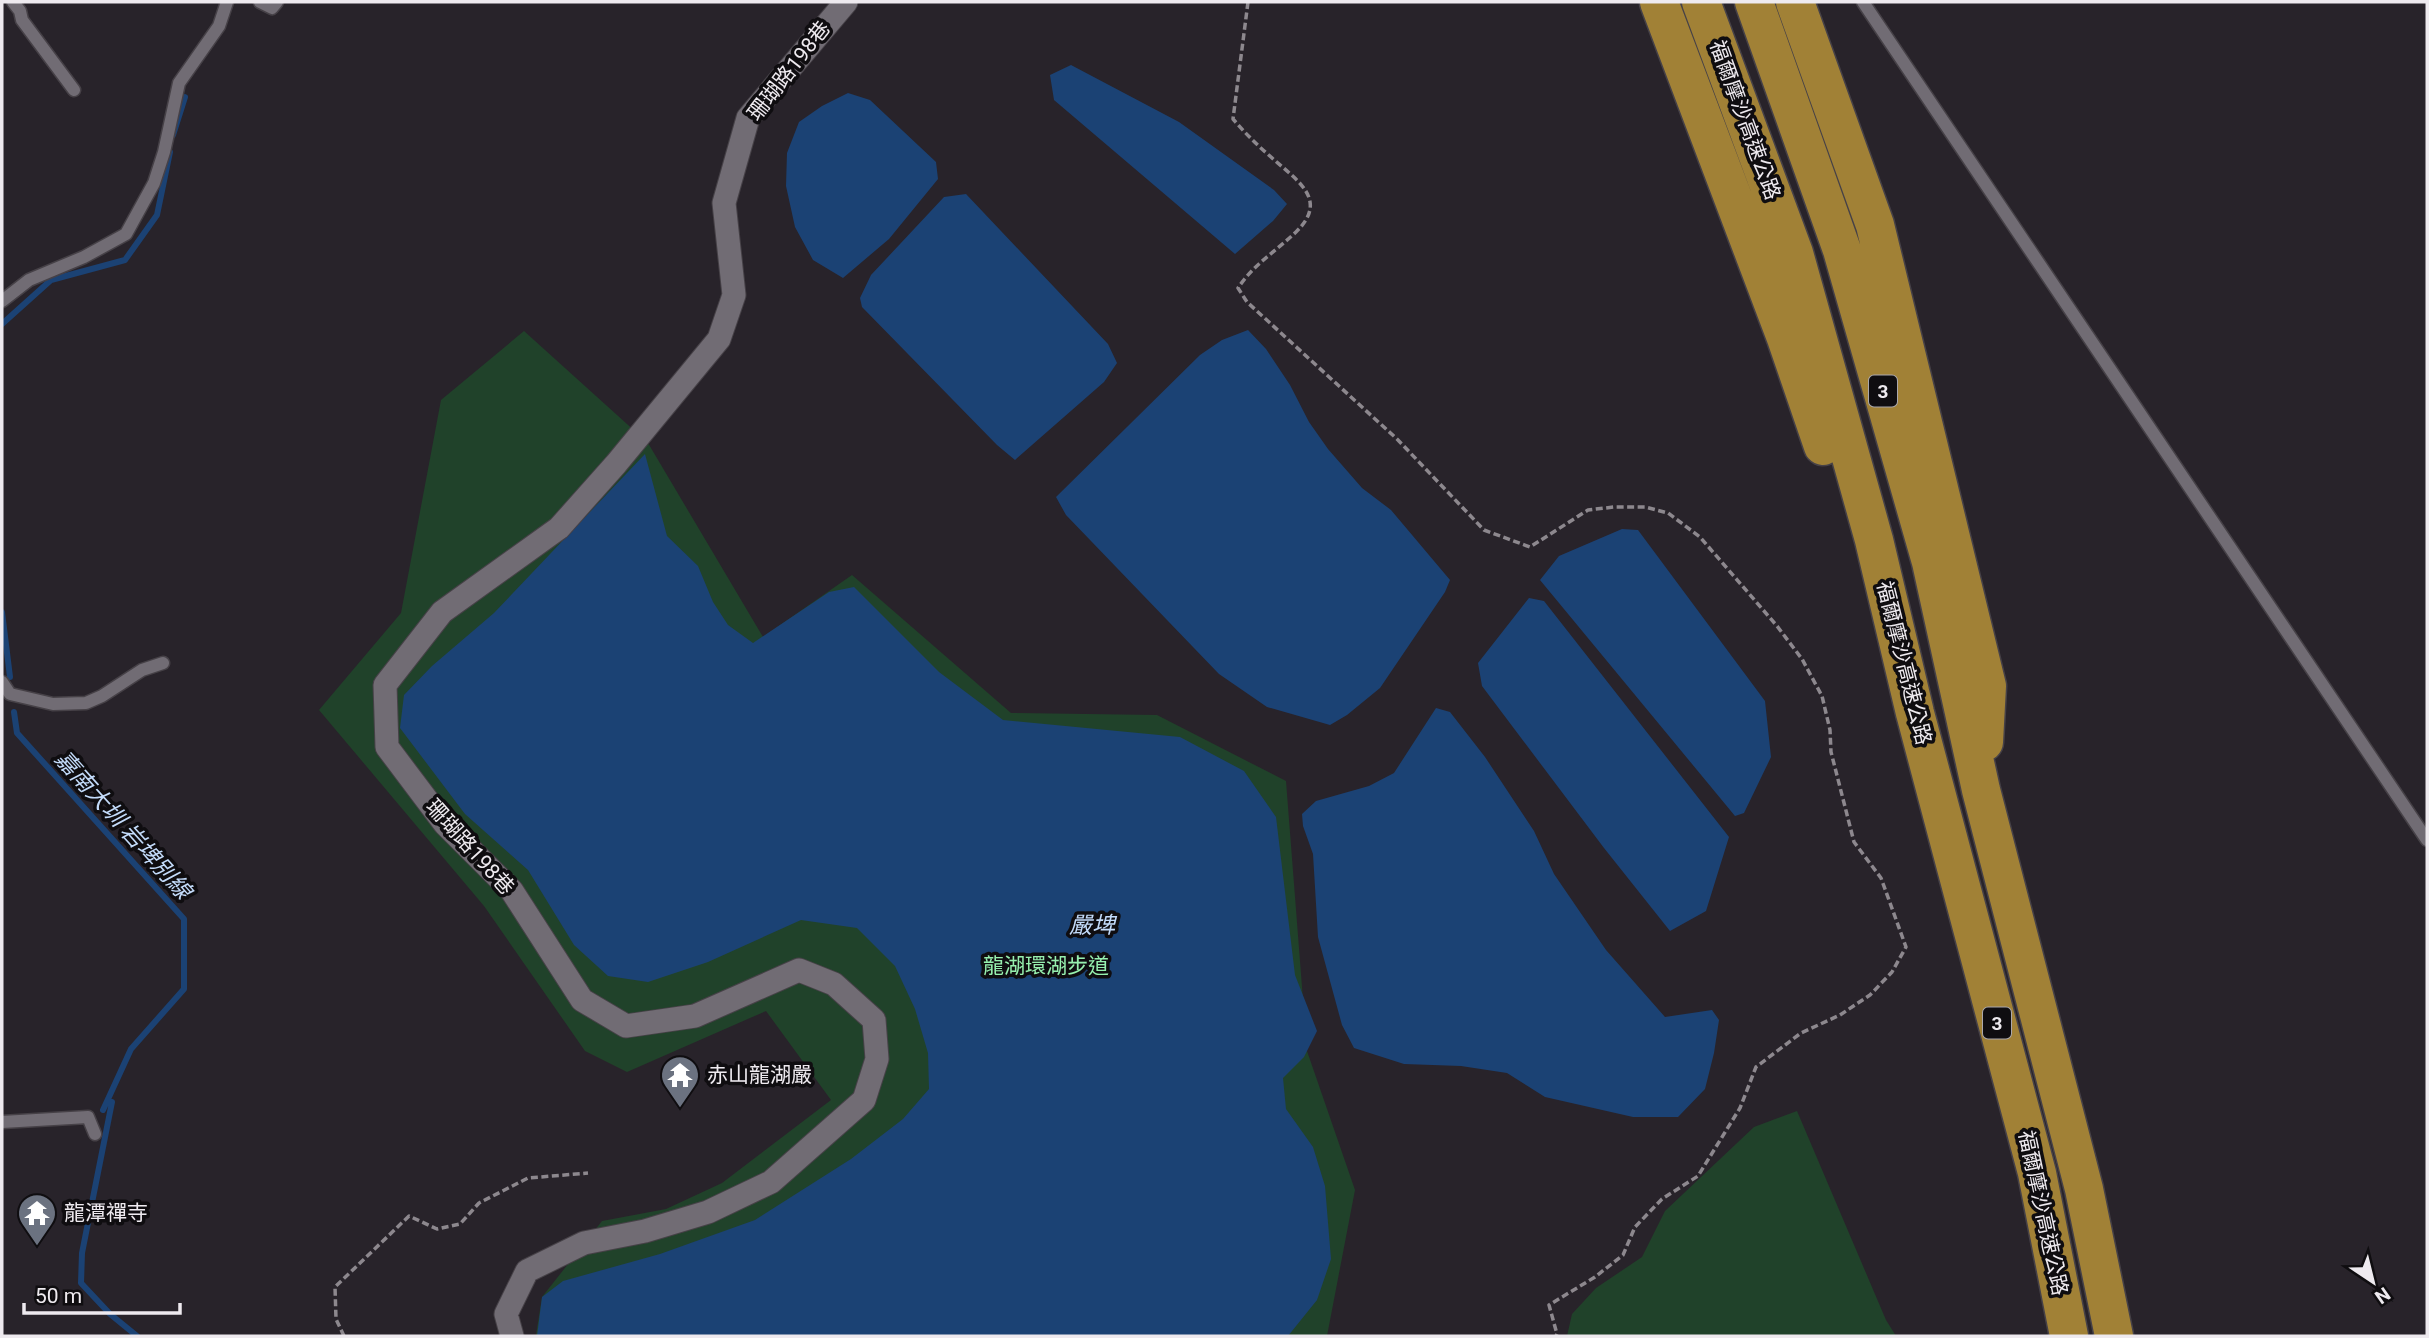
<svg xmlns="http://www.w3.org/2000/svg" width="2429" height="1338" viewBox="0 0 2429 1338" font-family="Roboto,'Noto Sans TC',sans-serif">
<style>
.green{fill:#20422a}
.water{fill:#1b4274}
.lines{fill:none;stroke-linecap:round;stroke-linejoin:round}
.stream{stroke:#1b4274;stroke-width:6}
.service-casing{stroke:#464147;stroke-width:15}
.minor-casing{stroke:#464147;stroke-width:25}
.motorway-casing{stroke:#464147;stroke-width:41}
.path{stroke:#8d888e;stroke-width:3.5;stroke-dasharray:7 3.5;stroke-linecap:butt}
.service{stroke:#716c74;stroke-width:12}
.minor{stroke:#716c74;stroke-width:23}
.motorway{stroke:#a18136;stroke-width:38}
.labels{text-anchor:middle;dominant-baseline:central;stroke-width:7;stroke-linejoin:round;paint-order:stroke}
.shield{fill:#0f0d10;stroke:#aba8ac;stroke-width:2}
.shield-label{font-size:19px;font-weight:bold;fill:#eeeaef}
.street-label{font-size:21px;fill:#eeeaef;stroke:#0f0d10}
.park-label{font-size:21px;fill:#97f1af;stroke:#0f0d10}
.poi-label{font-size:21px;fill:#eeeaef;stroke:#0f0d10;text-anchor:start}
.water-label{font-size:23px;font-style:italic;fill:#c3dbfa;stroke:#0f0d10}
</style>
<rect width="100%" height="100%" fill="#28232a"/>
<path class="green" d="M 524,331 L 648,443 L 763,637 L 852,575 L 1011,713 L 1157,715 L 1286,781 L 1307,1051 L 1355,1190 L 1327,1336 L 536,1335 L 542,1297 L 602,1221 L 666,1209 L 722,1183 L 831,1100 L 766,1011 L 627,1072 L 585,1051 L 484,906 L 319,710 L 401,613 L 441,400 Z
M 1797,1111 L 1886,1320 L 1896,1336 L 1567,1336 L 1572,1314 L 1596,1288 L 1642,1257 L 1665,1211 L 1754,1127 Z"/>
<path class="water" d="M 1071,65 L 1179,122 L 1274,190 L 1287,204 L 1273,221 L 1235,254 L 1054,100 L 1050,75 Z
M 848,93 L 870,100 L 936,162 L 938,179 L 889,239 L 843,278 L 813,260 L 795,227 L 786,186 L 787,153 L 799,122 L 822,106 Z
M 966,194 L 1108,344 L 1117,363 L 1104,382 L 1015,460 L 997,445 L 862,307 L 860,298 L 871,275 L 944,197 Z
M 1248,330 L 1266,349 L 1290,385 L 1309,422 L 1328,449 L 1362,488 L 1391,510 L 1450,580 L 1445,592 L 1380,688 L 1347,715 L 1330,725 L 1267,707 L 1219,674 L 1066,515 L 1056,497 L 1200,355 L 1222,340 Z
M 645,454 L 667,536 L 698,566 L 713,602 L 728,625 L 753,643 L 829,592 L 854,587 L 939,672 L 1003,720 L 1180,737 L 1244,771 L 1276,817 L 1295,975 L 1317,1031 L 1304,1057 L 1283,1078 L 1286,1109 L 1313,1147 L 1325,1186 L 1331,1259 L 1317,1300 L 1288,1336 L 537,1336 L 542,1297 L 563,1281 L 660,1254 L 755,1220 L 851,1159 L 903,1119 L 929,1089 L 928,1053 L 915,1009 L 895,966 L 857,928 L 801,920 L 708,962 L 648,982 L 608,976 L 574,945 L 528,870 L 465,814 L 400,728 L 404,695 L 432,666 L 494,613 Z
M 1622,529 L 1638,530 L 1765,701 L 1771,757 L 1744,813 L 1735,816 L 1540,580 L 1559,556 Z
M 1529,598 L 1544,601 L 1729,837 L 1706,911 L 1670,931 L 1604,848 L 1482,686 L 1478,663 Z
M 1436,708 L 1450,712 L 1485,757 L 1534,831 L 1554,874 L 1606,950 L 1665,1017 L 1712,1010 L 1719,1020 L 1714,1053 L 1705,1089 L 1678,1117 L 1633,1117 L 1545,1097 L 1507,1073 L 1461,1066 L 1404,1064 L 1354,1048 L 1342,1025 L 1318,937 L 1313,854 L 1303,826 L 1302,814 L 1316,801 L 1369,786 L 1394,773 Z"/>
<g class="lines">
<path class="stream" d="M 173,135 L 185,97
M 2,324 L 51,280 L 125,260 L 157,215 L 170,152
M 2,612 L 10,677
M 14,712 L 17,733 L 184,919 L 184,989 L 131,1049 L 103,1110
M 112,1102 L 82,1253 L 81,1283 L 110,1314 L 137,1336"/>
<defs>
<path id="service" d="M 13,2 L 20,11 L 22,20 L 74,90
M 260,2 L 272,8 L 277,2
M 1863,2 L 2427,840
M 2,301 L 29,280 L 84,257 L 126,234 L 154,183 L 164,152 L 179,83 L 219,26 L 227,2
M 2,682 L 10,694 L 53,704 L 86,703 L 102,696 L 142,670 L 163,663
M 2,1122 L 88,1117 L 95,1134"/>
<path id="minor" d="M 512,1336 L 506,1314 L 527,1271 L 584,1243 L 645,1231 L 708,1212 L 771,1182 L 864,1100 L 877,1059 L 874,1020 L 834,984 L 799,970 L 695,1016 L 626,1026 L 582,1000 L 512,891 L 445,824 L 387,747 L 385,685 L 442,612 L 559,528 L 616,464 L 719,339 L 734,295 L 724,203 L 748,118 L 846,2"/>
<path id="motorway" d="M 1659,2 L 1786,338 L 1823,446
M 1701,2 L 1794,253 L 1874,540 L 1915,713 L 2037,1173 L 2069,1336
M 1754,2 L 1842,250 L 1931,562 L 1981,790 L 2084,1189 L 2114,1336
M 1795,2 L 1875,225 L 1987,686 L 1984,742"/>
</defs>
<use href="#service" class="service-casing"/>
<use href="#minor" class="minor-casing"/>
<use href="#motorway" class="motorway-casing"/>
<path class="path" d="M 1248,2 L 1233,119 C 1245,133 1257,145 1271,157 C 1296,180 1330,199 1296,232 C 1276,251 1253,265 1238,288 L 1247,302 L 1397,439 L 1484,530 L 1530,547 L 1588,510 L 1614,507 L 1645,507 L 1668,513 L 1700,537 L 1777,626 L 1802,659 L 1822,696 L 1830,730 L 1831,752 L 1854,842 L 1881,878 L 1906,947 L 1892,972 L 1870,995 L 1840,1015 L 1801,1033 L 1756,1067 L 1740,1108 L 1698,1176 L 1662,1199 L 1635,1227 L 1623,1255 L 1595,1277 L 1549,1305 L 1557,1334 L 1556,1336
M 344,1336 L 336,1319 L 335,1287 L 409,1216 L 437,1229 L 460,1224 L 479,1203 L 528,1178 L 588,1173"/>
<use href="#service" class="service"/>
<use href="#minor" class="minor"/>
<use href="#motorway" class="motorway"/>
</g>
<defs>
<symbol id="temple-pin" viewBox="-11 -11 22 30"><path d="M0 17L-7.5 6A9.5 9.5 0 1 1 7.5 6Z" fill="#6b7280" stroke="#0f0d10"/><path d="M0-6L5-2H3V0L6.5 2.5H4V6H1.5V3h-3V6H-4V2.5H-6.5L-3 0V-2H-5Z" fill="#fff"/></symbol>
</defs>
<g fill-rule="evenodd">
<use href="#temple-pin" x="658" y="1053" width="44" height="60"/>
<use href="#temple-pin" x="15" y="1191" width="44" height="60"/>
</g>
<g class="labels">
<g class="shield">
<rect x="1869" y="375.5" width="28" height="31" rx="5"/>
<rect x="1983" y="1007.5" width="28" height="31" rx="5"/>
</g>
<g class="shield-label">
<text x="1883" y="391">3</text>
<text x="1997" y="1023">3</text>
</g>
<g class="street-label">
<text transform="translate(789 71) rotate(-52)">珊瑚路198巷</text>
<text transform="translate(1745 120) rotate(70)">福爾摩沙高速公路</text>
<text transform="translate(1904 663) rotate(76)">福爾摩沙高速公路</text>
<text transform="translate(470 847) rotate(48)">珊瑚路198巷</text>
<text transform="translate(2043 1213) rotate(78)">福爾摩沙高速公路</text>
</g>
<g class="park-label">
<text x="1046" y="966">龍湖環湖步道</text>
</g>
<g class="poi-label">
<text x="707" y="1075">赤山龍湖嚴</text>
<text x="64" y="1213">龍潭禪寺</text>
</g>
<g class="water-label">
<text transform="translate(123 825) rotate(48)">嘉南大圳 岩埤別線</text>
<text x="1092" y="925">嚴埤</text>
</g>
</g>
<rect width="2429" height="1338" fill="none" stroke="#eeeaef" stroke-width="7"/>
<g transform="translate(2373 1282) rotate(145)" stroke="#0f0d10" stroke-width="5" paint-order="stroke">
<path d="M0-5L12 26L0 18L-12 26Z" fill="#eeeaef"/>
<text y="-10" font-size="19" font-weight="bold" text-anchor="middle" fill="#eeeaef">N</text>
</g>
<path d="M24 1303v10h156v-10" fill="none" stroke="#eeeaef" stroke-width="3.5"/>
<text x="35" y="1303" font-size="21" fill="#eeeaef" stroke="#0f0d10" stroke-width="5" paint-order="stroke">50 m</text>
</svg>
